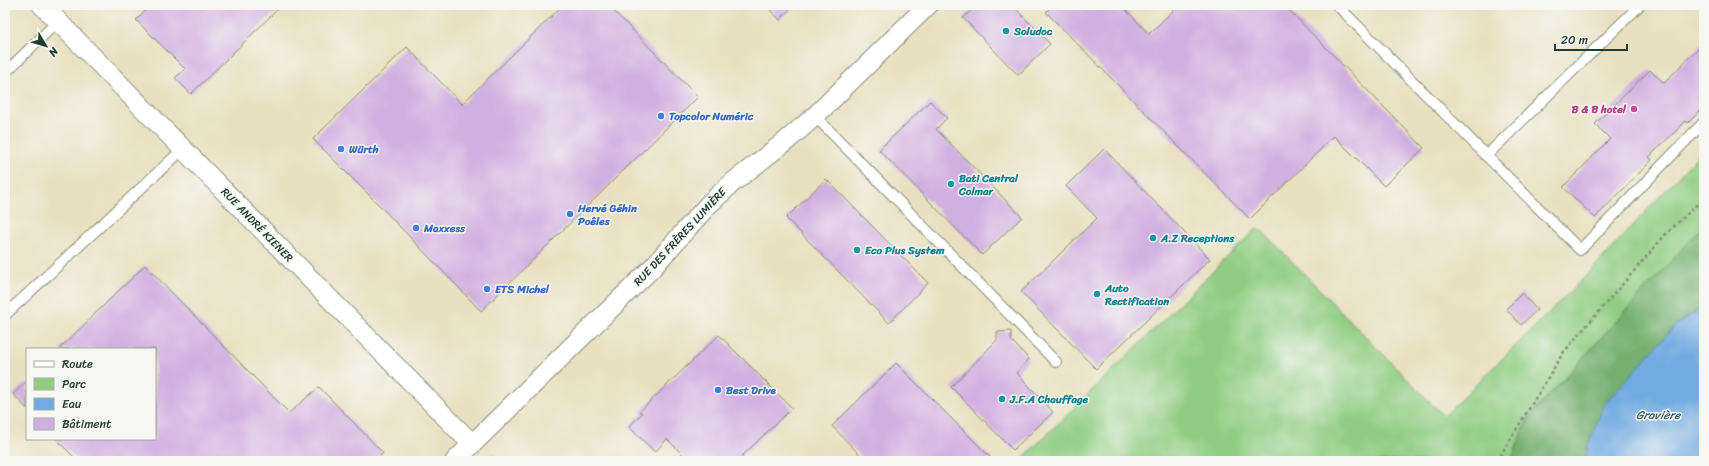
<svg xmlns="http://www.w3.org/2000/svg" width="1709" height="466" viewBox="0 0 1709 466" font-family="Sriracha,sans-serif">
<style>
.green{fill:#90cd82;stroke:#58855b}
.forest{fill:#74b070;stroke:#4a7652}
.water{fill:#72abe2;stroke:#48748b}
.building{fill:#d2afe1}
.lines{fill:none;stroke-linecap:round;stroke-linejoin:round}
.service-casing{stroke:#848e7a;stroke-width:12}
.minor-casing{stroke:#848e7a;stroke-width:21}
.path{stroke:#848e7a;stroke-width:2.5;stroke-dasharray:3 3;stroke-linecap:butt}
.service{stroke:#fff;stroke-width:10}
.minor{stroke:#fff;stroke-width:19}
.culture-dot{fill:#0f9aa8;stroke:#f6f6f2;stroke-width:1.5}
.hotel-dot{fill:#d1479c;stroke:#f6f6f2;stroke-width:1.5}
.shop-dot{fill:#3f7fe0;stroke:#f6f6f2;stroke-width:1.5}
.labels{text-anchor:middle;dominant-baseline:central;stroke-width:3;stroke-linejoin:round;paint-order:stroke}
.culture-label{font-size:11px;font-weight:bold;fill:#0d838f;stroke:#f6f6f2;text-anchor:start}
.hotel-label{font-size:11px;font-weight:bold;fill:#b23c85;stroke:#f6f6f2;text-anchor:end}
.shop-label{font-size:11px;font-weight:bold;fill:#366cbe;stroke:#f6f6f2;text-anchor:start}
.street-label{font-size:11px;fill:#1f3d34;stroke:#f6f6f2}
.water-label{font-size:12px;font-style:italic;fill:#385e68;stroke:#f6f6f2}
</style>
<rect width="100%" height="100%" fill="#f6f6f2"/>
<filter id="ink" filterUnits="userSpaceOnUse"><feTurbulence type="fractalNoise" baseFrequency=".025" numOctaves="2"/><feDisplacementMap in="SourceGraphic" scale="8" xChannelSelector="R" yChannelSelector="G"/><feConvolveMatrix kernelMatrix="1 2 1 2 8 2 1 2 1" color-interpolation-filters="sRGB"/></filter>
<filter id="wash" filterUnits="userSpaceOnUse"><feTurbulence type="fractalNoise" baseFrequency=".012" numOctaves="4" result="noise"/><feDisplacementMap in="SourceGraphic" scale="16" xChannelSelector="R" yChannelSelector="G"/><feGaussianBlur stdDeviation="0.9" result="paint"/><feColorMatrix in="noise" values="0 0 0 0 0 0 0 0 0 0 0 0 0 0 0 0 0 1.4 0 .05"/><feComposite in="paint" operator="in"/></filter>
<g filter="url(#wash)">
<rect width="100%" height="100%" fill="#e9e0bf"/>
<path class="green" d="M 1704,149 L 1704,225 L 1528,418 L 1511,461 L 1020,461 L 1258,227 L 1444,416 L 1584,278 Z"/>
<path class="forest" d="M 1704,225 L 1704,307 L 1677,324 L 1587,448 L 1586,461 L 1511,461 L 1528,419 Z"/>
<path class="water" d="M 1704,307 L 1704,461 L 1586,461 L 1587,448 L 1604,404 L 1677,324 Z"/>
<g id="blocks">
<path class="building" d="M 151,5 L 282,5 L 191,94 L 175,78 L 185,69 L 136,20 Z
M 563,5 L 608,5 L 698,97 L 481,311 L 377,203 L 313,139 L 407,47 L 462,104 Z
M 765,5 L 794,5 L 780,20 Z
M 977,5 L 1012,5 L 1050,44 L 1018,75 L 963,18 Z
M 1053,5 L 1121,5 L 1149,34 L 1179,5 L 1284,5 L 1424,148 L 1384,186 L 1334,136 L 1250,219 L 1046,12 Z
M 1704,42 L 1704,107 L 1688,123 L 1686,121 L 1649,157 L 1652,160 L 1595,218 L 1563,187 L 1610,139 L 1595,124 L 1650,70 L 1664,83 Z
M 930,101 L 947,118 L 936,129 L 1022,217 L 982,255 L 879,150 Z
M 1104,149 L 1210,259 L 1096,369 L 1021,292 L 1097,218 L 1066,186 Z
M 826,179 L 928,283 L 889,323 L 786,218 Z
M 145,265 L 289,413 L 319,387 L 383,453 L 375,461 L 78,461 L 56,439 L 155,439 L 155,349 L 59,349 Z
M 1522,293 L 1537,310 L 1521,325 L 1506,309 Z
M 1011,331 L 1011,340 L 1029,359 L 1017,373 L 1053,412 L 1013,450 L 951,387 L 997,340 L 997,332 Z
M 719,335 L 792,408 L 737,461 L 689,461 L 667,439 L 655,452 L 629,427 L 642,413 L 639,412 Z
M 896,363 L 994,461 L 866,461 L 832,426 Z
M 27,381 L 27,409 L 13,394 Z"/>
</g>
</g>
<g filter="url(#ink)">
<use href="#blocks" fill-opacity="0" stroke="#848e7a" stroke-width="1"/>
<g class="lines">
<defs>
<path id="service" d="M 1337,5 L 1580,250 L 1704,122
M 5,73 L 58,21
M 815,116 L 1056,362
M 1486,156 L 1640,5
M 5,315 L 183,149"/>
<path id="minor" d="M 42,5 L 472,444
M 455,461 L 652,268 L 708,205 L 732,183 L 786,141 L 815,116 L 928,5"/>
</defs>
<use href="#service" class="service-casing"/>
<use href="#minor" class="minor-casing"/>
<path class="path" d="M 491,457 L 498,461
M 1497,461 L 1563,353 L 1666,234 L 1704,198"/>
<use href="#service" class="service"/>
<use href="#minor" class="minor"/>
</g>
</g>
<g class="culture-dot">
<circle cx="1006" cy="31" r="4"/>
<circle cx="951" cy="184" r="4"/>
<circle cx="1153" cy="238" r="4"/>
<circle cx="857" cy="250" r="4"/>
<circle cx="1097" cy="294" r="4"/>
<circle cx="1002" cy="399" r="4"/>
</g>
<circle class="hotel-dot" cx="1634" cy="109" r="4"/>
<g class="shop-dot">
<circle cx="661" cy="116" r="4"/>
<circle cx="341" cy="149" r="4"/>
<circle cx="570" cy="214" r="4"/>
<circle cx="416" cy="228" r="4"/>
<circle cx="487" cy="289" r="4"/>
<circle cx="718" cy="390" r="4"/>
</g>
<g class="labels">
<g class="culture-label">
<text x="1014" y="31">Soludoc</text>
<text x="959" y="178">Bati Central<tspan x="959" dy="13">Colmar</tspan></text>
<text x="1161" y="238">A.Z Receptions</text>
<text x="865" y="250">Eco Plus System</text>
<text x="1105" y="288">Auto<tspan x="1105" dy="13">Rectification</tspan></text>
<text x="1010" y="399">J.F.A Chauffage</text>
</g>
<g class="hotel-label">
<text x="1626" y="109">B &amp; B hotel</text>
</g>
<g class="shop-label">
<text x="669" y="116">Topcolor Numéric</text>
<text x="349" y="149">Würth</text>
<text x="578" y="208">Hervé Géhin<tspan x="578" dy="13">Poêles</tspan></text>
<text x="424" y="228">Maxxess</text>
<text x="495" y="289">ETS Michel</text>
<text x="726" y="390">Best Drive</text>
</g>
<g class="street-label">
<text transform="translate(257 225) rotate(46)">RUE ANDRÉ KIENER</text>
<text transform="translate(680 237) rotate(-47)">RUE DES FRÈRES LUMIÈRE</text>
</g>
<g class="water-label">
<text x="1658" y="415">Gravière</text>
</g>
</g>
<rect width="1709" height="466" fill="none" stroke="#f6f6f2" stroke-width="20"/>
<rect x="26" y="348" width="130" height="92" fill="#f6f6f2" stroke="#a0aca6"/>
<rect x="34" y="361" width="20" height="6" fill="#ffffff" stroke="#a0aca6"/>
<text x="62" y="368" font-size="12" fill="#1f3d34">Route</text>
<rect x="34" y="378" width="20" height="12" fill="#90cd82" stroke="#a0aca6"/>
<text x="62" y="388" font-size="12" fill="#1f3d34">Parc</text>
<rect x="34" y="398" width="20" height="12" fill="#72abe2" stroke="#a0aca6"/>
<text x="62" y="408" font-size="12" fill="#1f3d34">Eau</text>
<rect x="34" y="418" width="20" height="12" fill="#d2afe1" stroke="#a0aca6"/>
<text x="62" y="428" font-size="12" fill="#1f3d34">Bâtiment</text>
<g transform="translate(46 46) rotate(128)" stroke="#f6f6f2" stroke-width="3" paint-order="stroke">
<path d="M0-3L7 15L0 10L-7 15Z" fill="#1f3d34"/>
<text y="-6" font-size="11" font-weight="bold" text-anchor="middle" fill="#1f3d34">N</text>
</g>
<path d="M1555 44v6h72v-6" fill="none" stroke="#1f3d34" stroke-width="2"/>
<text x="1561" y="44" font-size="12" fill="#1f3d34" stroke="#f6f6f2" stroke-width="3" paint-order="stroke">20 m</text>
</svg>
